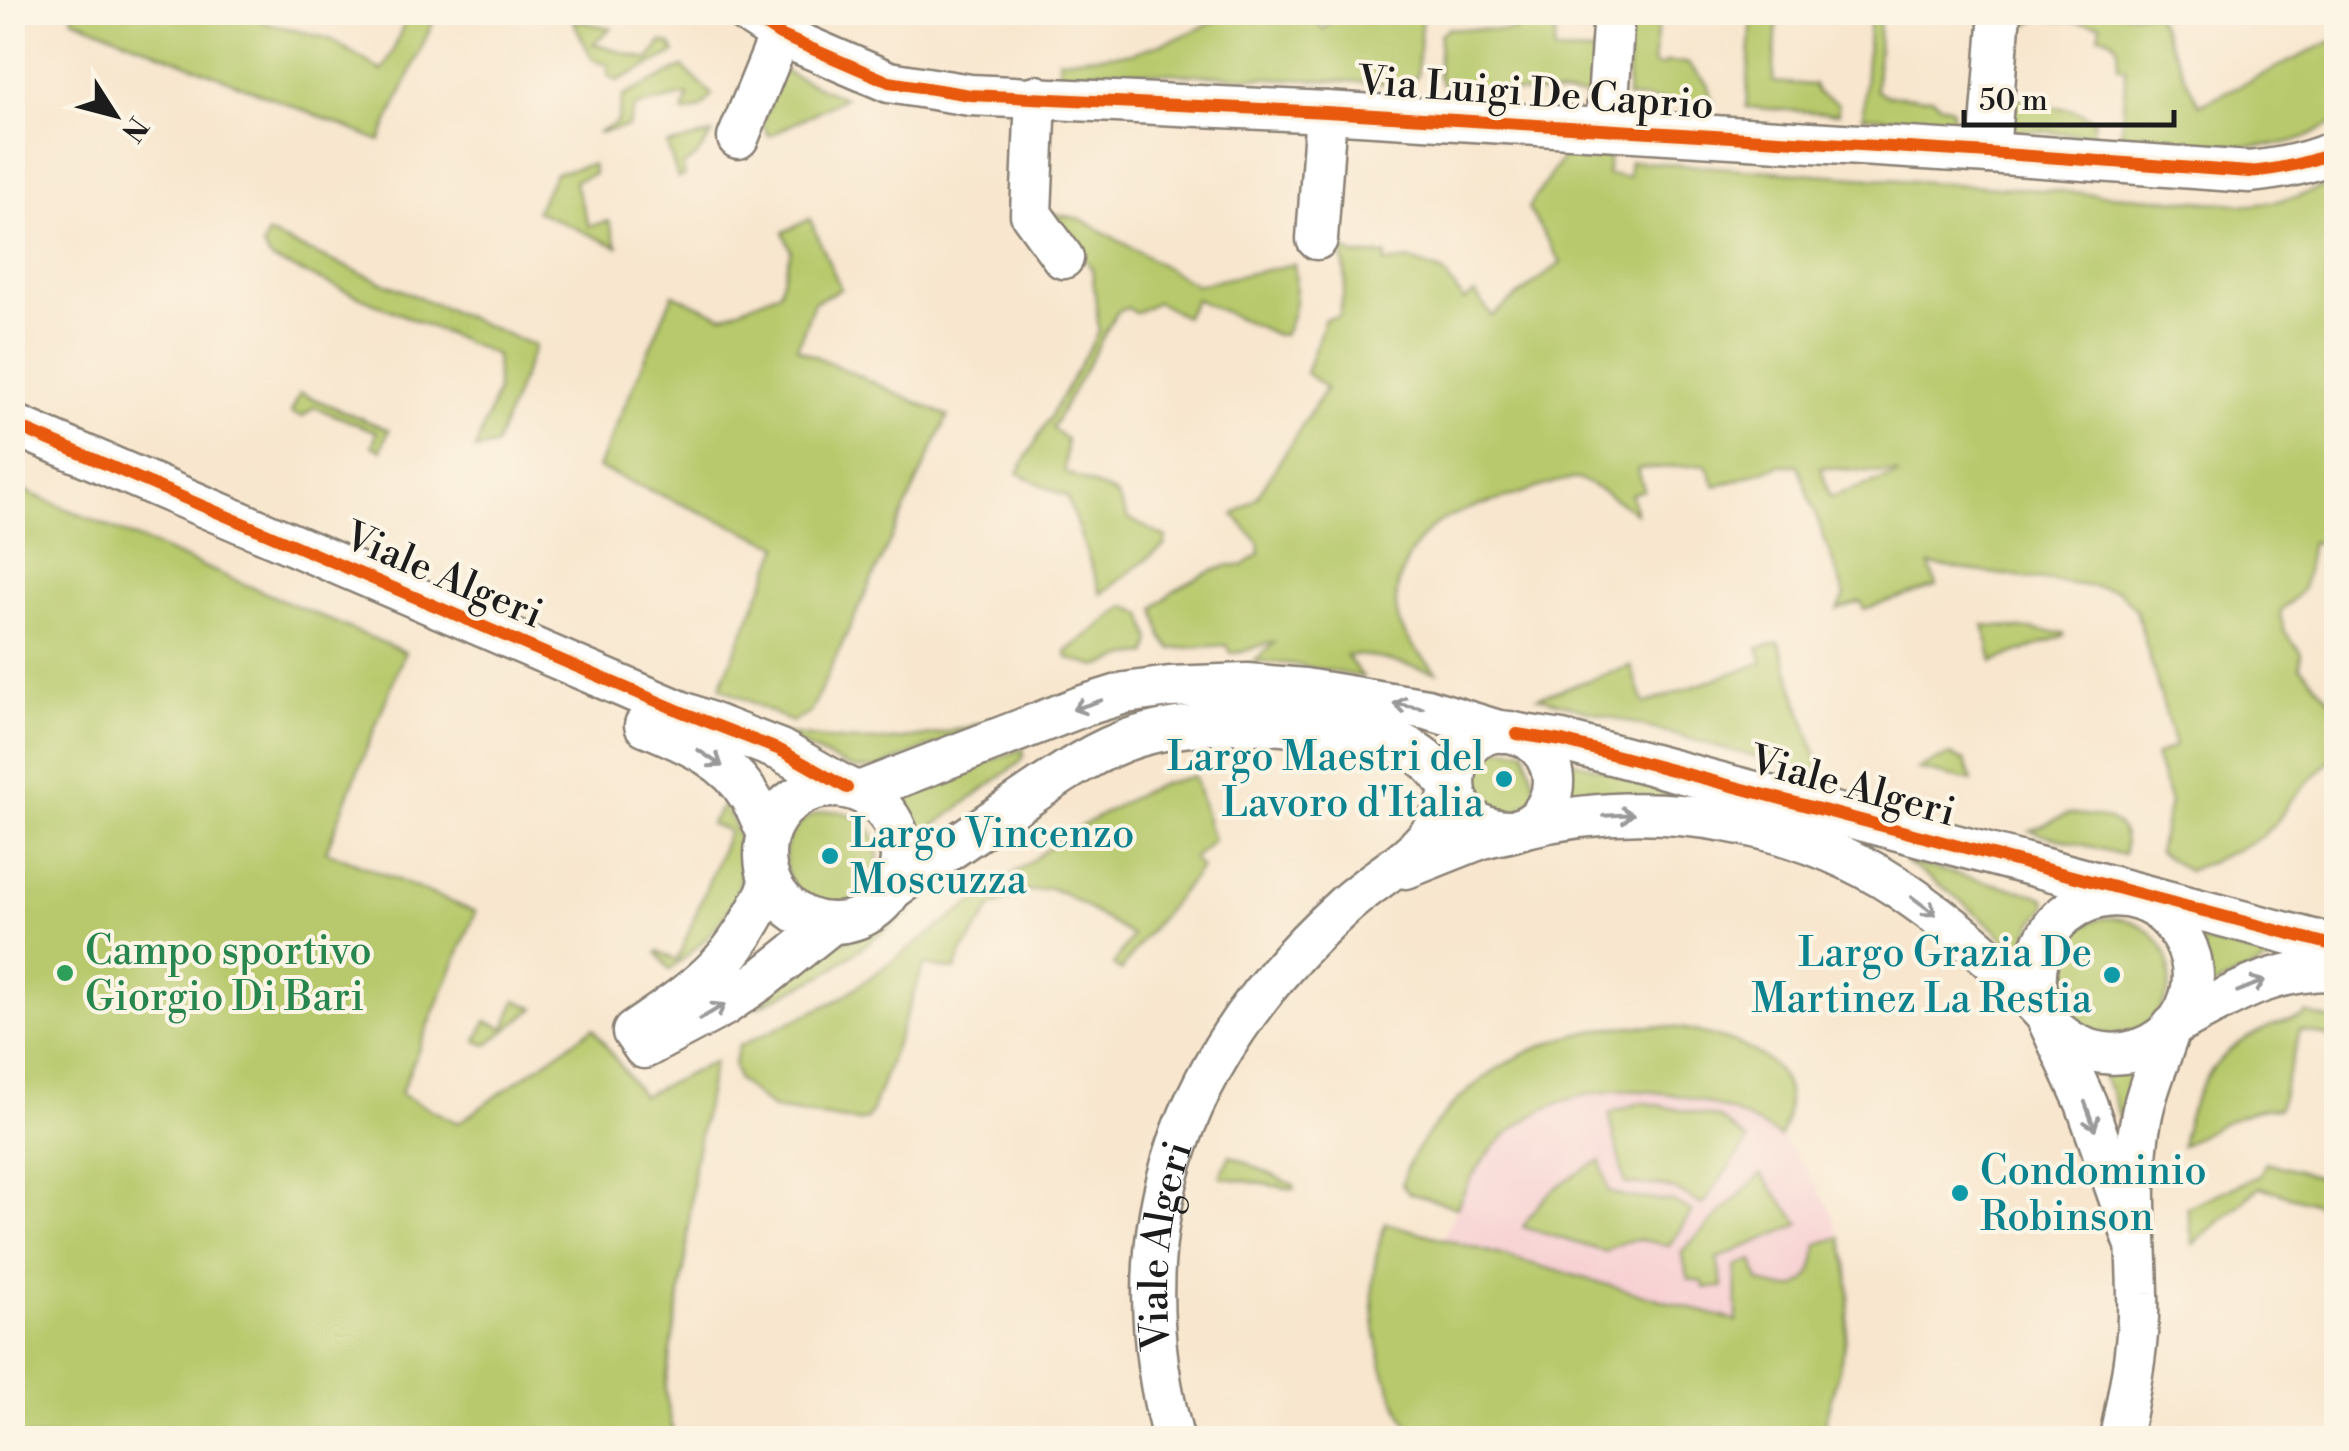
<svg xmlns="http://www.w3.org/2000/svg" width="2349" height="1451" font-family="'Libre Bodoni',serif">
	<rect width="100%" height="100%" fill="#fcf5e5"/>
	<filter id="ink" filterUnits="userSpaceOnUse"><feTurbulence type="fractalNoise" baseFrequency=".01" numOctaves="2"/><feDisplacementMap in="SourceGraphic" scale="20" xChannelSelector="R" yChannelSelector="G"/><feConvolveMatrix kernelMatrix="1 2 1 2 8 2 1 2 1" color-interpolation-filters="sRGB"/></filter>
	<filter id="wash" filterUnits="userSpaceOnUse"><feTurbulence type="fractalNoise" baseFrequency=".0048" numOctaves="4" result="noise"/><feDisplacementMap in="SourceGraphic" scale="40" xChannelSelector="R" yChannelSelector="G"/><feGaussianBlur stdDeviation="2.25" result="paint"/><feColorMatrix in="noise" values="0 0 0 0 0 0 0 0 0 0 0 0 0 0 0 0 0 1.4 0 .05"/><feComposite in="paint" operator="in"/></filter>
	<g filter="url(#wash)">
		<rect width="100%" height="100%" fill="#f8e6ce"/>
		<path fill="#f7cfd2" d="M1619,1090H1646L1700,1099L1758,1122L1780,1137L1808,1172L1831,1210L1849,1262L1851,1290L1844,1351L1443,1238L1464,1191L1491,1151L1508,1134L1527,1119L1572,1097Z"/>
		<path fill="#b7c96c" stroke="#6a7244" stroke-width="2.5" fill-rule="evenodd" d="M73,12L256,13L263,22L330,39L382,71L393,51L408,13H437L380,141L72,18Z
			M1257,12L1307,13L1323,29L1341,13H1422L1417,76L1409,84L1113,71L1060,73L1059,59L1132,53L1178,38L1233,13L1249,15Z
			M1630,13H1660L1653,63L1656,66H1662L1666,62L1687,63L1707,83L1713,104L1627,98Z
			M1752,13H1782V21H1777L1773,82L1814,85C1817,99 1829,96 1838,104V114L1746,107Z
			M1870,13H1883L1880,17L1876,90L1886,95L1933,98L1939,104L1951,108L1954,123L1863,116Z
			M2029,13H2155L2199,105L2336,39V122L2303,139L2276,145L2241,146L2121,137L2126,68L2118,67C2120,49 2119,38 2099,35L2100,24L2040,18L2028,24Z
			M1517,14L1557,15L1554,52L1594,53L1592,96L1445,88L1438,77L1440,34L1448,28L1515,31Z
			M573,20L611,28L593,44L649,60L661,42L670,44L675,53L617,81L608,75V64L592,59Z
			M2011,31L2020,32L2014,94C2036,114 2073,100 2094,121L2092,135L2004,129Z
			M683,67L712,95C705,108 697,111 683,113L688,95L635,107L628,127L597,133L617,123L623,96Z
			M781,70L844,98L769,136L762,123Z
			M712,134L696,157L683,166L684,176L678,178L667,145Z
			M1564,155L1609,157L1607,175L1628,177L1630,161L2254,205L2297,197L2336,182V544L2311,542L2303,589L2280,613L2284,631L2301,653L2300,667C2314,679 2323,694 2336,705V754L2289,802L2279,819L2261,837L2232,852L2187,871L2158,852L2170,803L2155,756L2175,746L2136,610L2118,590L1930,565L1936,586L1864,609L1861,601L1838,609L1845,596L1798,465H1780L1716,487L1706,465L1638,469L1644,490L1631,494L1636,513C1623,505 1590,481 1576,479C1561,478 1526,492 1510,497C1486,504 1459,510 1438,523C1410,542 1387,591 1400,624C1408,643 1423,657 1437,672L1369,656L1346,655L1363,677L1291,664L1254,661L1274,643C1255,643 1252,653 1231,653L1227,645L1171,649L1162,637L1155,608L1173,591L1205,574L1229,565L1242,566L1260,554L1259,543L1234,515L1257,497L1326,388L1306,373L1325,319L1339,317L1346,281L1342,248L1354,255H1386L1385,263L1409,260L1444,273L1464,301L1475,293L1492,316L1561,263L1528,208ZM1821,467L1897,474L1898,475L1830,497Z
			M592,164L594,174L574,181L589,226L609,221L618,247L536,211L555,173Z
			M1050,213L1081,219L1196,285L1294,264C1298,289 1296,312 1285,334L1277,335L1195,299L1185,317L1157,302L1135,313L1128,308L1117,312L1052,428L1066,439L1065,472L1117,495L1128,518L1166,538L1164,546L1101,594L1067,497L1018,473L1099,331L1092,269Z
			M810,219L841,289L814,302L797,348L948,416L810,713L792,722L720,687L780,546L598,468L673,294L723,316L779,292L791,250L783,232Z
			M268,234L535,346L495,446L475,450L497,392L496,355L271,259L263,247Z
			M300,393L389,430L381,450L372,446L377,432L314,407L302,417L291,413Z
			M22,490L405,652L326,851L476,912L400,1094L458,1123L593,1028L642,1096L714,1062L694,1165L686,1257L665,1389L674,1438H13L12,512Z
			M1126,606L1143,614L1151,640L1148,654L1128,656L1098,667L1069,659L1066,652Z
			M1984,625L2064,633L2063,636L1993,662Z
			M1779,642L1823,776L1538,697L1631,666L1644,704L1763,662L1758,648Z
			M997,719L876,769H856L844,765L772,731C856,747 915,744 997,719Z
			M1488,747L1525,750L1538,796L1507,818L1474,802L1470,765Z
			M1023,749L1024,756L1018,764L916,839L912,824L894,795Z
			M1950,755L1965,761L1972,781L1917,769Z
			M1560,758L1732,804H1560Z
			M1194,776L1213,840L1193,859L1201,868L1142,940L1121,971L1113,965L1132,936L1063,893L1049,888L1025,892L992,907L962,953L955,970L924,965L872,1111L867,1119L859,1122L773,1109L738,1080L734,1064L739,1046L840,999L1071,832L1142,792L1165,783Z
			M724,804C765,880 729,923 670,970L657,953L658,951L677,961L729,831L710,824Z
			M785 858a47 47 0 1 1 94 0a47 47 0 1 1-94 0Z
			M2068,814C2095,815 2134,817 2123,855L2030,831Z
			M1904,861L2038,895L2045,899L2046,908L2033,923L2023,943L2012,946C1979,912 1943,886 1904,861Z
			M900,910L910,912L824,975L755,1008L822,950L842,941L862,935L881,925Z
			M2054 976a58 58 0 1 1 116 0a58 58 0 1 1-116 0Z
			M2201,940L2275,959L2212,987Z
			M516,1000L535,1008L487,1045L477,1041L486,1021L505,1028Z
			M2305,1013L2336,1021V1039L2300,1030L2279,1108C2243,1108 2212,1129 2181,1146C2193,1075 2232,1031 2303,1017Z
			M1633,1026C1648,1027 1664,1026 1679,1028C1689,1029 1700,1033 1710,1035C1762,1049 1807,1074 1780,1137C1667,1066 1515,1067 1457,1207L1409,1193L1402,1185C1407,1160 1424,1137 1441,1118C1490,1062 1558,1030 1633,1026Z
			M2141,1067L2124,1100L2121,1123L2111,1091L2099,1071Z
			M1642,1102L1719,1118L1748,1141L1702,1205C1671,1185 1661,1184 1625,1184L1609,1114Z
			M1230,1155L1294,1185V1189L1220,1177Z
			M1601,1161L1609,1192L1627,1197L1671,1201L1692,1212L1669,1246C1646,1240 1625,1235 1606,1252L1523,1227C1544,1192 1564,1179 1601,1161Z
			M2266,1162L2336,1182V1215L2330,1208L2260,1187L2193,1244L2187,1207L2259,1176Z
			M1761,1174L1800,1224L1717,1259L1723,1287L1704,1288L1703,1282L1689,1279L1681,1252Z
			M1386,1223L1737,1321L1736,1266L1753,1260L1759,1281C1796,1297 1815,1285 1817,1244L1841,1237C1862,1306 1838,1372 1820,1438H1416C1376,1379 1359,1291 1386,1223Z"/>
	</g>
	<g filter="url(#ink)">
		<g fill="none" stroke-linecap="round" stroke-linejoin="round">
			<g stroke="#8a8175" stroke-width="45">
				<g id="minor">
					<path d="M745,12L780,35L889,82L970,95L1326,112L1989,153L2249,172C2280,169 2308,164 2336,151"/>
					<path d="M1036,96L1031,214L1063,258"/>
					<path d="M1606,129L1614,12"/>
					<path d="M738,138L780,35"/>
					<path d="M1989,153L2000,12"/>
					<path d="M1317,239L1326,112"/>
					<path d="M12,424L682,712L780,750L847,788"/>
					<path d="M645,725C685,742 727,758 750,797C757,808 762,822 768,834"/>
					<path d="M1517,734L1562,741L2336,946"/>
					<circle cx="833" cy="855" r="68"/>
					<path d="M859,792L1083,706L1125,693L1170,687L1247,684L1304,689L1427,709L1502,732"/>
					<path d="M1522,828C1654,794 1806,820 1916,900C1943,919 1970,940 1994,962C2011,977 2026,995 2042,1011"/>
					<path d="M1406,868C1430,859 1453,849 1477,840C1491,834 1507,834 1522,828C1546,819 1559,790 1550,765C1545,751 1533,739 1518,734C1448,713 1425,829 1509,831"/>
					<path d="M771,884C754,917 736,951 709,975C686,997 659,1014 633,1032L644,1048L723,1006L762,979L832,923"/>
					<path d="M891,890C931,862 971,835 1011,808C1050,782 1091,751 1136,737C1200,718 1267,722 1332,730C1392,737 1427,743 1457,800"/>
					<path d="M2173,1026C2231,996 2268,969 2336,970"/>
					<path d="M2052,1027C2124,1096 2225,1018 2183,939C2140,859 2022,899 2037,996L2086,1103L2134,1240"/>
					<path id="s1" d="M1173,1438C1116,1225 1184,1051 1344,906C1371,881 1409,862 1431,832C1441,818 1448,801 1454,785"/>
					<path d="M2120,1438C2129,1391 2140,1343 2138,1294C2137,1237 2130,1175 2141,1119C2146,1089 2160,1060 2169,1031"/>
				</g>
			</g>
			<use href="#minor" stroke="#fff" stroke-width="40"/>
			<g stroke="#fcf5e5" stroke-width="19">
				<path id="cycleway" d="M745,12L780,35L889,82L970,95L1326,112L1989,153L2249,172C2280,169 2308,164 2336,151
					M12,424L682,712L780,750L847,788
					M1517,734L1562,741L2336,946"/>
			</g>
			<use href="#cycleway" stroke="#e8590c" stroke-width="12"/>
		</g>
		<defs><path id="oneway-shaft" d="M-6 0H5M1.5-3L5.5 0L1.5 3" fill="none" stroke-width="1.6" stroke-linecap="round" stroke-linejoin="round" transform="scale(2.5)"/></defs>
		<g stroke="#999">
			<use href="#oneway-shaft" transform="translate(1087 705) rotate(162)"/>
			<use href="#oneway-shaft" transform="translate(1408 706) rotate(-171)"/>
			<use href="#oneway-shaft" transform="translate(710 758) rotate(34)"/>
			<use href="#oneway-shaft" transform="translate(1619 815) rotate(-3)"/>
			<use href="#oneway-shaft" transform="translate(1924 906) rotate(37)"/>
			<use href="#oneway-shaft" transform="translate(2251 986) rotate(-22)"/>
			<use href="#oneway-shaft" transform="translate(712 1012) rotate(-31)"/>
			<use href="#oneway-shaft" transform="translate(2090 1116) rotate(70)"/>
		</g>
	</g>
	<g fill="#0f9aa8" stroke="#fcf5e5" stroke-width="4">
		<circle cx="1504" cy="779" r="10"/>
		<circle cx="830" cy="856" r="10"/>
		<circle cx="2112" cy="975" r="10"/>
		<circle cx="1960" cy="1193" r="10"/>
	</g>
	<circle fill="#2e9e5b" stroke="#fcf5e5" stroke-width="4" cx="65" cy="973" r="10"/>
	<g text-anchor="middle" stroke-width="8" stroke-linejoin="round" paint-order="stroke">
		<g font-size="40" fill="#1c1c1c" stroke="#fcf5e5">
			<text transform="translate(1536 92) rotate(4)" y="14">Via Luigi De Caprio</text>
			<text transform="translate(444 574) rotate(23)" y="14">Viale Algeri</text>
			<text transform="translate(1853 785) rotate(15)" y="14">Viale Algeri</text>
			<text dy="14" stroke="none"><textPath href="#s1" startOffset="195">Viale Algeri</textPath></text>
		</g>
		<g font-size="40" fill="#0d838f" stroke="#fcf5e5" text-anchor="end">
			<text x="1484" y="770">Largo Maestri del<tspan x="1484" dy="46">Lavoro d'Italia</tspan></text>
			<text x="850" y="847" text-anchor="start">Largo Vincenzo<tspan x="850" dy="46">Moscuzza</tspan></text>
			<text x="2092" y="966">Largo Grazia De<tspan x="2092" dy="46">Martinez La Restia</tspan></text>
			<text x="1980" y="1184" text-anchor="start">Condominio<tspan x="1980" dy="46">Robinson</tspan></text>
		</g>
		<g font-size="40" fill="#27864d" stroke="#fcf5e5" text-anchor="start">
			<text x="85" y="964">Campo sportivo<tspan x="85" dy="46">Giorgio Di Bari</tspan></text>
		</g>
	</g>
	<rect width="2349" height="1451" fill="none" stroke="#fcf5e5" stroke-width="50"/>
	<g transform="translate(115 115) rotate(126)" stroke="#fcf5e5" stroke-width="8" paint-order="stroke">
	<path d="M0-8L18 38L0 25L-18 38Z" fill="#1c1c1c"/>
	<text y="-15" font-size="28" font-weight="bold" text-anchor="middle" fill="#1c1c1c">N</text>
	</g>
	<path d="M1964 110v15h210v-15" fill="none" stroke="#1c1c1c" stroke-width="5"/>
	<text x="1979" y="110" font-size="30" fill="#1c1c1c" stroke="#fcf5e5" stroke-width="8" paint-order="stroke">50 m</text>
</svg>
